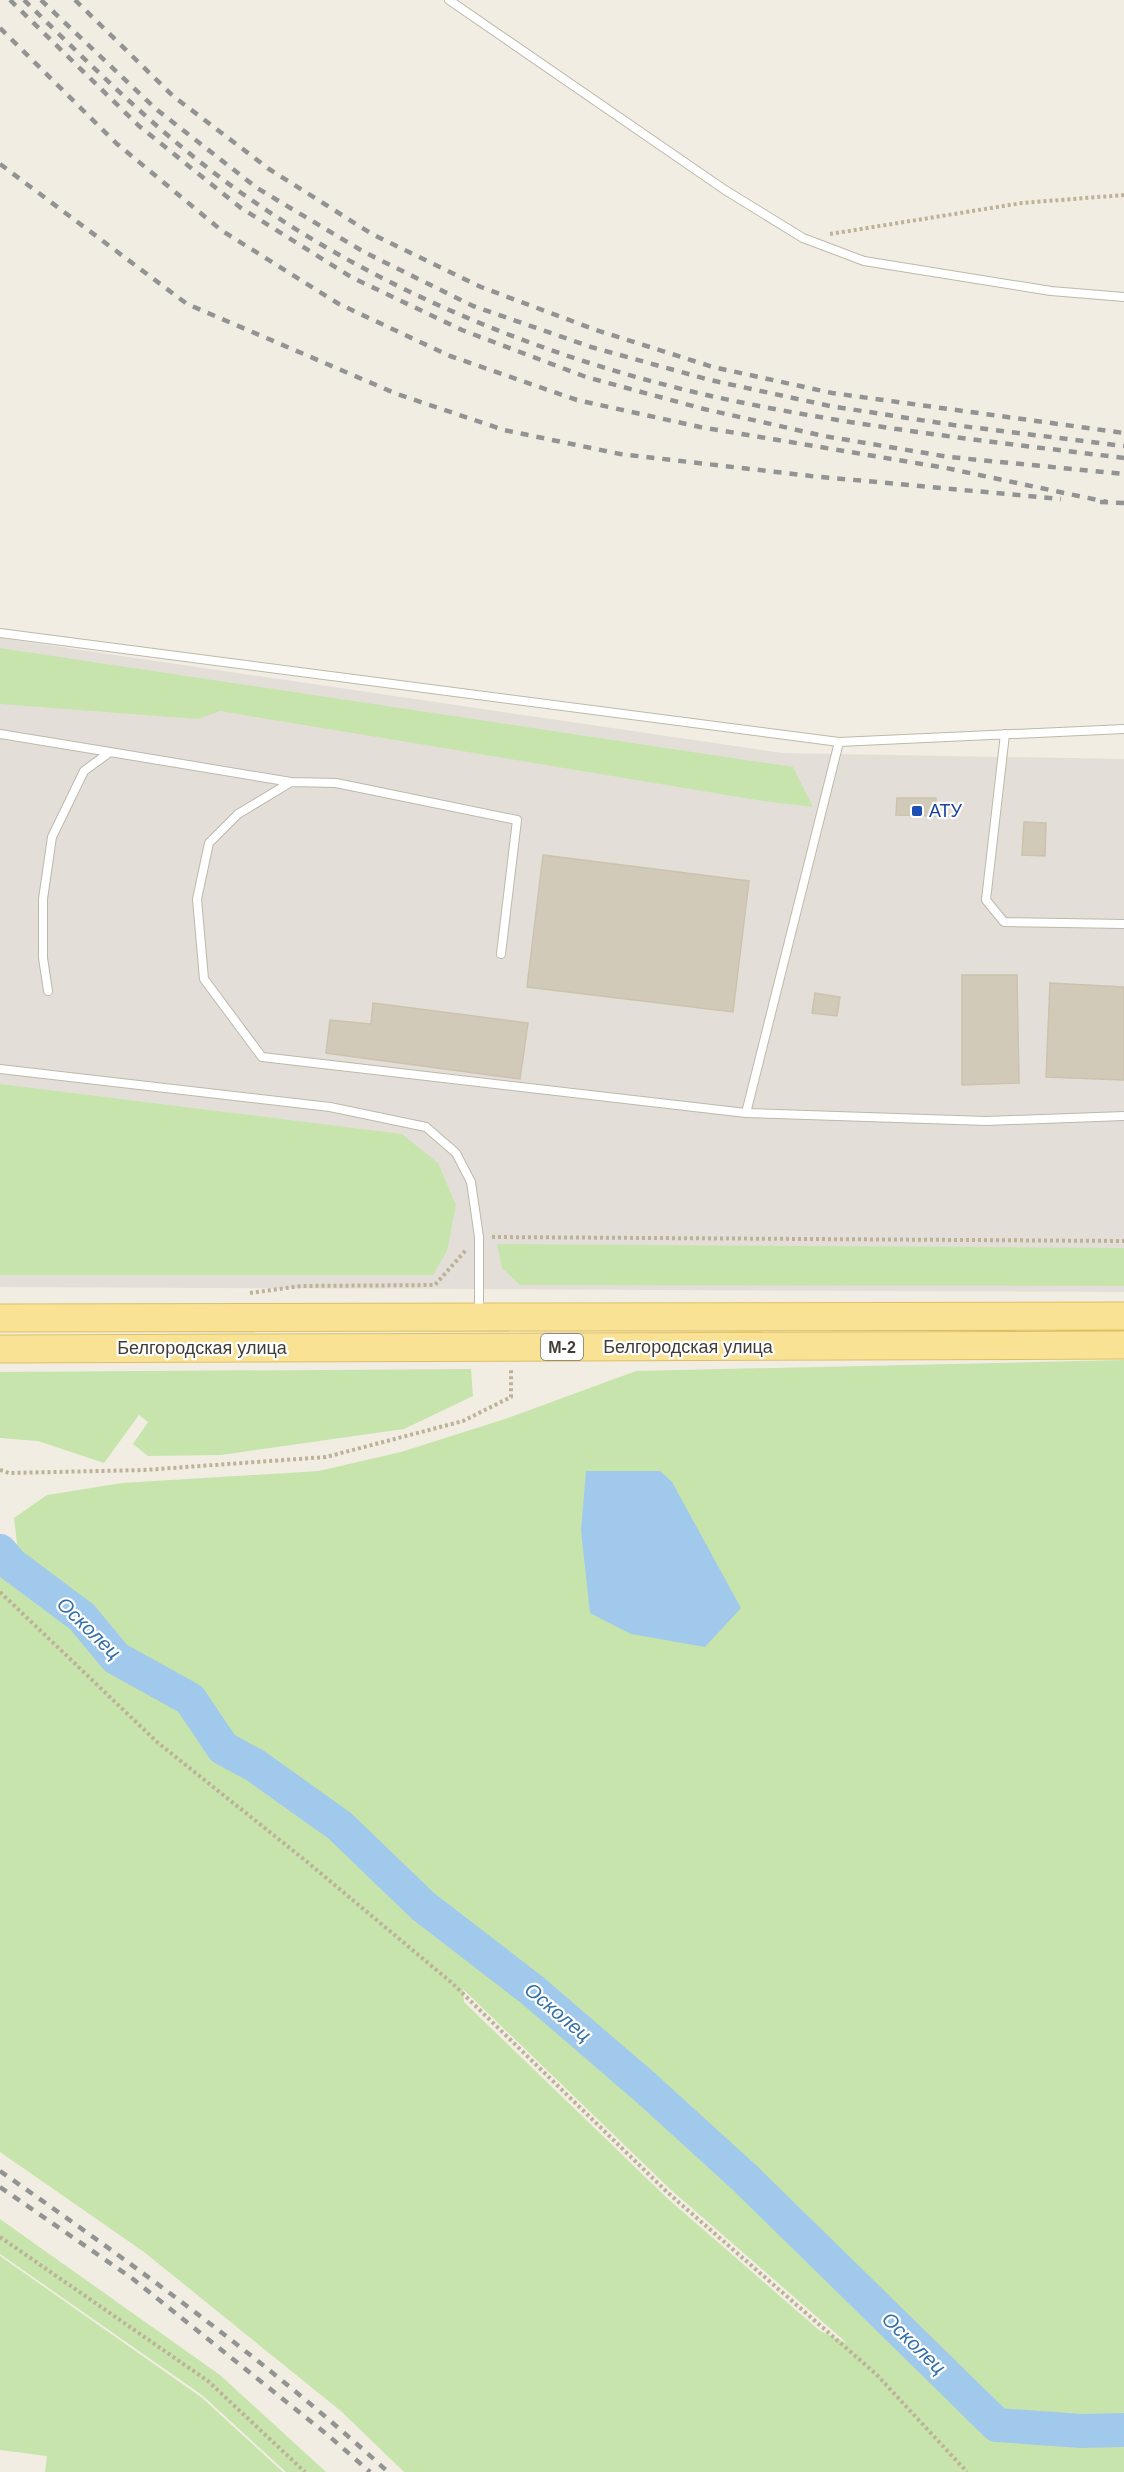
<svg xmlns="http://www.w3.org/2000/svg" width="1124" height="2472" font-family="Arial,sans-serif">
	<rect width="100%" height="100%" fill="#f1ede3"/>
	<path fill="#e3dfd8" d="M0,638L782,753L1124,759V1292L0,1287Z"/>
	<path fill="#c8e4ad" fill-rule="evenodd" d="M0,648L793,767L813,807L763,801L220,711L198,719L0,704Z
		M0,1084L402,1134L438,1163L456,1205L447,1251L433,1275H0Z
		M497,1244L1124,1248V1286L520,1285L502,1268Z
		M1124,1360V2418L1010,2415L892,2309L651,2083L431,1900L304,1782L231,1737L201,1694L127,1653L80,1597L18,1552L14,1518L47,1495L122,1483L319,1471L401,1452L505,1419L636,1371Z
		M471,1369L473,1396L404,1429L221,1455L148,1456L133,1444L148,1422L139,1415L104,1463L38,1441L0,1438V1372Z
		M0,1558L9,1567L80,1620L104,1656L184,1701L215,1752L224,1753L337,1830L420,1909L528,1994L641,2092L743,2182L995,2432L1124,2442V2472H404L342,2412L144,2252L0,2152ZM463,1989L670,2189L847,2343L820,2331L667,2198L464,2002Z
		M0,2219L220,2375L326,2472H286L202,2395L0,2254Z
		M0,2256L201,2397L283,2472H45L47,2456L0,2450Z"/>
	<path fill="#a1c9ec" d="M586,1471H660L672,1482L741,1608L705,1647L631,1634L590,1613L581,1530Z"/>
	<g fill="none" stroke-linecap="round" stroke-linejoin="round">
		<path stroke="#a1c9ec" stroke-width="34" d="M0,1551L11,1564L82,1617L116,1658L190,1699L223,1748L256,1766L340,1826L423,1906L532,1990L645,2087L746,2179L997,2425L1081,2431L1124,2430"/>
	</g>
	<path fill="#d2cab9" stroke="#ccc2ad" stroke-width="1.5" d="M897,798H936V816L896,815Z
		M1024,822L1046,823L1045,856L1022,855Z
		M543,855L749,881L733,1012L527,987Z
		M962,975H1017L1019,1083L962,1085Z
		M1050,983L1124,987V1080L1046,1077Z
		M815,993L840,997L837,1016L812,1013Z
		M373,1003L528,1023L520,1079L326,1053L330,1020L371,1024Z"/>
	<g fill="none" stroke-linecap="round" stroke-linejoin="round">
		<g stroke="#bfb8aa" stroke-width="10">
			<path id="lane" d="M449,0L725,190L803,238L864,261L1051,291L1124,297
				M0,633L839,742L1124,729
				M0,734L110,752
				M1005,734L986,900L1004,922L1124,924
				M501,954L517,820L336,783L291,782L238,814L209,843L197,899L204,979L262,1057L746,1113L839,742
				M48,991L43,958V899L52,837L84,771L110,752L291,782
				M0,1069L330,1107L426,1127L456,1153L471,1182L479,1237V1314
				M746,1113L986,1121L1124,1116"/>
		</g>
		<g stroke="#ddc065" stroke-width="29">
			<path id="primary" d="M0,1318L1124,1316
				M0,1349L1124,1345"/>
		</g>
		<path stroke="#bdb298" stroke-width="4" stroke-dasharray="3 3" stroke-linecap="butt" d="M830,234L1022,203L1124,195
			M492,1237L1124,1241
			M250,1293L301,1286L435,1285L466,1250
			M0,1470L9,1473L144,1470L326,1457L463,1421L511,1397V1368
			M0,1592L157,1742L306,1861L452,1983L667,2192L876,2374L967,2472
			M0,2237L208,2381L305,2472"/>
		<use href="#lane" stroke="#fff" stroke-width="8"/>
		<use href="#primary" stroke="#f9e294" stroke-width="27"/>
		<path stroke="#939393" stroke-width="4.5" stroke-dasharray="8 8" stroke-linecap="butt" d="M10,0L139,126L241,208L351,277L462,330L586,377L704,409L824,436L949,457L1124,474
			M24,0C96,70 167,142 250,199C387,294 548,359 711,396C847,426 986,441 1124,458
			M41,0L156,109L257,188L364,252L473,306L591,347L710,380L830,406L953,425L1124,446
			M75,0L173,96L269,169L372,234L481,287L596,330L713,367L832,393L1124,433
			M0,28L116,143L221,230L339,304L450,356L577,400L700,427L946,468L1107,502
			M0,164L187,304L397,394L504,430L620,454L811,476L1061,499
			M1100,502L1124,503
			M0,2171C134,2265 267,2361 388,2472
			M0,2187L133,2279L329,2436L370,2472"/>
	</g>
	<rect fill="#1a4fb4" stroke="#fff" stroke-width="2" x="911" y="805" width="12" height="12" rx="3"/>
	<g text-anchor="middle" stroke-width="4.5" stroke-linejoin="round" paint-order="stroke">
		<rect fill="#fff" stroke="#7b7771" stroke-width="1.5" x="541" y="1334" width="42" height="26" rx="4.5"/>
		<g font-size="16" font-weight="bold" fill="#423d34">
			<text x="562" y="1353">М-2</text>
		</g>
		<g font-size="18" fill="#164399" stroke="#fff" text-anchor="start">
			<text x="929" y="817">АТУ</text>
		</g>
		<g font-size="18" fill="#423d34" stroke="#fff">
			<text x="688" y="1353">Белгородская улица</text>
			<text x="202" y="1354">Белгородская улица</text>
		</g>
		<g font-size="20" font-style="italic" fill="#3370a8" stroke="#fff">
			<text transform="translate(89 1628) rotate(44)" y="7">Осколец</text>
			<text transform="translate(558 2012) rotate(40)" y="7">Осколец</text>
			<text transform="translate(914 2343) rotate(44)" y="7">Осколец</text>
		</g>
	</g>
</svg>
